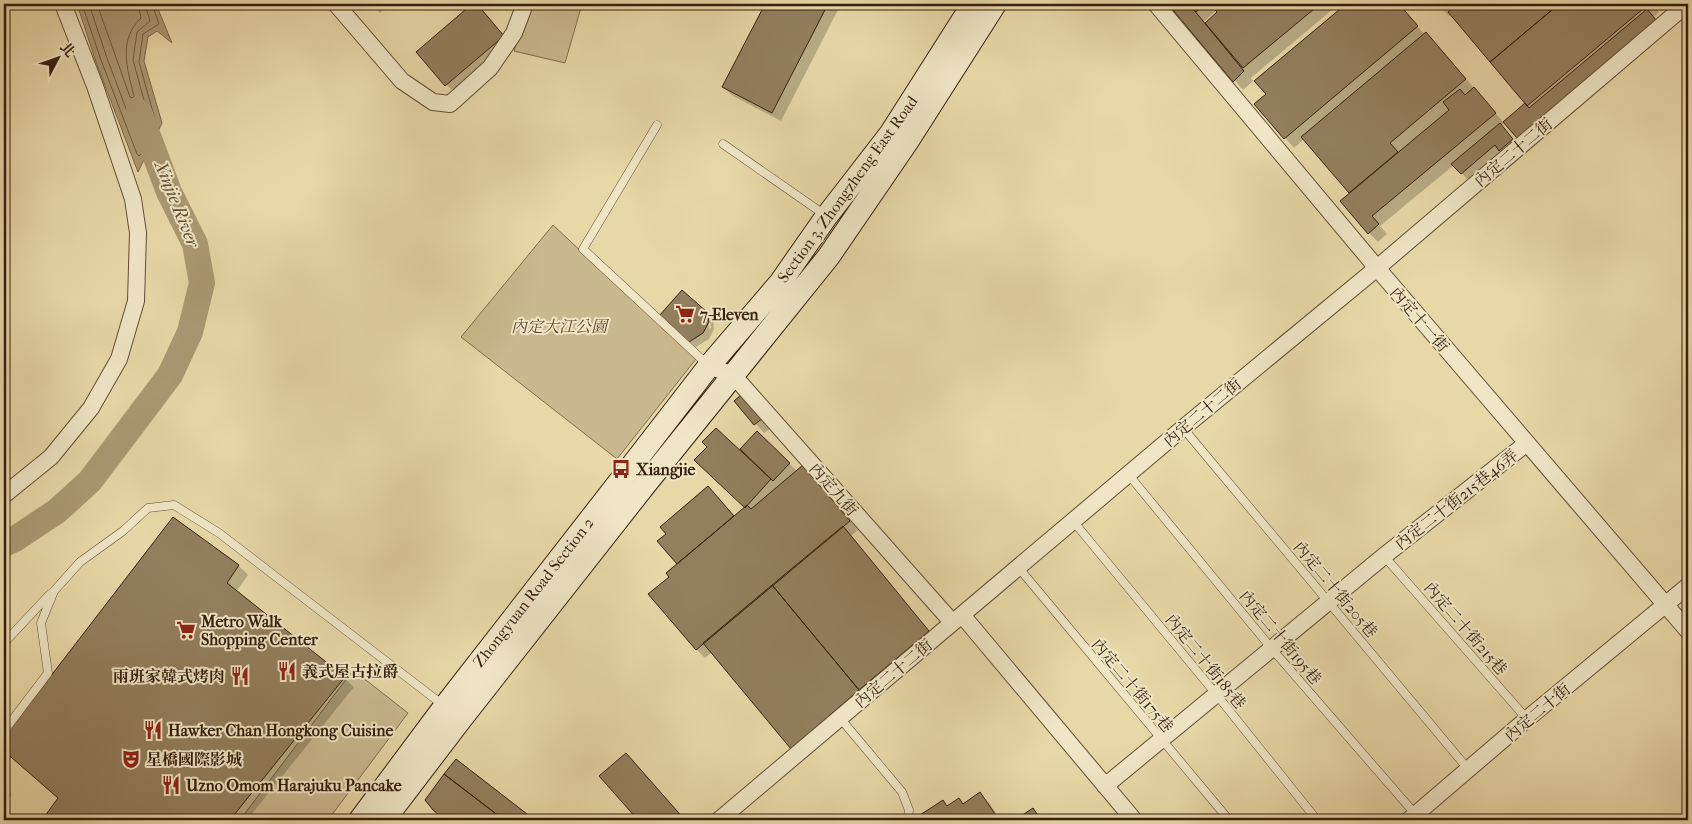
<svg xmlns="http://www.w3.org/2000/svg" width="1692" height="824" font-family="'IM FELL French Canon','Noto Serif TC',serif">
	<rect width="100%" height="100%" fill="#e8d8a8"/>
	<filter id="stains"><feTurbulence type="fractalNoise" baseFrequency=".004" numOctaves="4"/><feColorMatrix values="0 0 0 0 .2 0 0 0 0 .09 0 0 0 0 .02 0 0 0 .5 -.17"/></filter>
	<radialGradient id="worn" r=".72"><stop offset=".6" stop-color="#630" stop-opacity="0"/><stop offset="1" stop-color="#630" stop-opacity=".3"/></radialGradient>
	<path fill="#cab98e" stroke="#806c4e" d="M530,4H582L565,63L514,51Z
		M553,225L696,359L617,459L461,337Z
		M353,670L408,713L328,820H240Z"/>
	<path fill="#ab9973" stroke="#7c684a" d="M77,4H156L172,43L157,31L148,37L144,61L162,123L138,172L96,62Z"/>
	<path fill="#0003" fill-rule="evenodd" d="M371,4H390L380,13Z
		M474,4L484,12L512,45L455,94L418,52Z
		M766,4H841L781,121L733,96L723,87Z
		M1169,4H1339L1251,78L1253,81L1243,90ZM1217,10L1219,12L1205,24L1203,22Z
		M1348,4H1399L1425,35L1426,34L1435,43L1504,123L1527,104L1451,14L1449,16L1437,4H1653L1659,12L1518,138L1505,122L1501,126L1521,149L1471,183L1454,165L1380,226L1387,234L1378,242L1369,233L1351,194L1304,139L1294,148L1256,104L1267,94L1256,81Z
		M706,312L709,329L711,328L709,315L713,319L714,329L709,339L696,347L667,322Z
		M742,396L771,428L764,433L736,401Z
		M757,433L798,472L812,476L858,530L851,536L937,641L801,757L712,652L705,658L696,649L671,577L734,517L746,508L740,451Z
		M173,519L239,566L248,575L236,592L344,678L354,687L247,820H43L59,799L4,751V739Z
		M626,754L635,763L684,820H639L601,776Z
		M456,761L526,815L532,820H445L434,809Z
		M980,794L989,803L1001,820H925L922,815L943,802L948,807L959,800L964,804Z
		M1033,810L1043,820H1017Z
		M430,815L436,820H424Z"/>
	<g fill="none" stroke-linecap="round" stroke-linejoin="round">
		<path stroke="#705c40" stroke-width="1" d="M82,4L101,60L137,154L139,156L141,154L156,123L139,62L143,34L159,24L152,4
			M89,4L107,58L137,138L140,140L142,139L150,122L133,60L137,32L150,21L145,4
			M97,4L130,97L132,98L134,96C127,68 118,40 141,18L138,4"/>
		<path stroke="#ab9973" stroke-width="26" d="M4,544L15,539L57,511L90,481L170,375L190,332L202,283L195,244L169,192L139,112"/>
	</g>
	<path fill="#937f5e" stroke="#361f0d" d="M472,4H477L504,36L445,86L416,52Z
		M765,4H828L772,113L722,87Z
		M1168,4H1189L1244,71L1233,82Z
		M1189,4H1205L1196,12Z
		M1210,4H1320L1243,68L1205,23L1217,12Z
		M1346,4H1399L1418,26L1284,139L1254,104L1266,94L1254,81Z
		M1458,4H1559L1490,62L1448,12Z
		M1559,4H1649L1527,106L1490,62Z
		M1647,9L1657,21L1517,138L1503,122L1525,103L1529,108Z
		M1426,32L1466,79L1390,143L1398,152L1349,193L1301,137Z
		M1474,87L1496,113L1372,216L1379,224L1368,234L1340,201L1449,110L1443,102L1460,89L1465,95Z
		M1500,123L1513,139L1499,151L1495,145L1461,174L1451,164Z
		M682,290L707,312L709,322L703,333L689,342L659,316Z
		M742,394L763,418L754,425L734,401Z
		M716,428L771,479L745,508L694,460L707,447L702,442Z
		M757,431L790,463L773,481L740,449Z
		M803,465L850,521L696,650L648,594L669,577L666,573L734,516L747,505L751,509Z
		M708,486L734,516L677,564L657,541L666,534L660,527Z
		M173,517L239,565L227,583L345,677L230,820H42L58,798L4,751V737Z
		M843,526L929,631L859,690L772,585Z
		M772,585L859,690L791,749L703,643Z
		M626,753L685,820H638L599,776Z
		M456,759L527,814L522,820H504L444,774Z
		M444,774L504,820H445L433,810L425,800Z
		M980,792L997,817L992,820H924L920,815L943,800L947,806L959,798L963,804Z
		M1033,808L1041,820H1015Z"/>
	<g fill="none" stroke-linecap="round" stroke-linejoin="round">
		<g stroke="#624d34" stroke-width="9">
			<path id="service" d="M657,125L583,249L708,365
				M723,144L825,215
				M1183,428L1468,769
				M1128,474L1272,649L1416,815
				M1073,521L1216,694L1317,820
				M1384,556L1527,719
				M1018,567L1229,820
				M4,643L50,594
				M840,718L902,792L909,810L908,820
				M4,731L48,673L41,623L54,591L80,562L123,531L148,508L174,505L219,533L443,705
				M4,782L6,795L4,797"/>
		</g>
		<g stroke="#624d34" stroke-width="18">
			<path id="minor" d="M336,4L402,81L433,102L450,104L490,68L514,33L525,4
				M1156,4L1377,268L1688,631
				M709,366L733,375L952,622
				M4,495L51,457L91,408L119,359L136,301L138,233L133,199L95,86L63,4
				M962,615L1134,820
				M1105,786L1384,556L1527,443
				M719,820L1183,428L1377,268L1687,4
				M1409,820L1527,719L1688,586"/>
		</g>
		<g stroke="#361f0d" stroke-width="24">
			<path id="secondary" d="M360,820L445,706L620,481L709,366L780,283L826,217L891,133L973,4
				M384,820L461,719L644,486L829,256L907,142L995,4"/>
		</g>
		<use href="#service" stroke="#f0e6c6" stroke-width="8"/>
		<use href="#minor" stroke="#f0e6c6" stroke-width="16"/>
		<use href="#secondary" stroke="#f0e6c6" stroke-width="22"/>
	</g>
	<defs>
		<g id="supermarket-bare" transform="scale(1.5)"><path d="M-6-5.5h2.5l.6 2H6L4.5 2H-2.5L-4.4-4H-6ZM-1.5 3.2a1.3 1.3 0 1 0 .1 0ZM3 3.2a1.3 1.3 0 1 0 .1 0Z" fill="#8f2418" stroke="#f0e6c6" stroke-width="2.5" paint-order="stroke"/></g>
		<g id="bus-bare" transform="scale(1.5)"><path d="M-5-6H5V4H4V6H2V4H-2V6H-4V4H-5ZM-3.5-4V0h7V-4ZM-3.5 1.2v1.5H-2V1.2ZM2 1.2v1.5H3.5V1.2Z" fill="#8f2418" stroke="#f0e6c6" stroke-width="2.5" paint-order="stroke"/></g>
		<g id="restaurant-bare" transform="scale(1.5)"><path d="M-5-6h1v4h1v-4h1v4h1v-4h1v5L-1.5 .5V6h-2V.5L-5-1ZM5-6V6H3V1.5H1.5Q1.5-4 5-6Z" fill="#8f2418" stroke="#f0e6c6" stroke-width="2.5" paint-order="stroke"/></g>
		<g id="theatre-bare" transform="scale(1.5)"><path d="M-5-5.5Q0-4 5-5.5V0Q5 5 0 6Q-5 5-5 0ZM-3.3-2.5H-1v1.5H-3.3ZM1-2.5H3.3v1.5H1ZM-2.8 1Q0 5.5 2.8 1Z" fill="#8f2418" stroke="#f0e6c6" stroke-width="2.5" paint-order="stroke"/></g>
	</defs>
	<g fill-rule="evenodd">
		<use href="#supermarket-bare" x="685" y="314"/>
		<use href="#bus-bare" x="621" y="469"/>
		<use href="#supermarket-bare" x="186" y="630"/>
		<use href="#restaurant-bare" x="287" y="671"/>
		<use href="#restaurant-bare" x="240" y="676"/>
		<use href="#restaurant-bare" x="153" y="730"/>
		<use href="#theatre-bare" x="131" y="759"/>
		<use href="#restaurant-bare" x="171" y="785"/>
	</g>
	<g text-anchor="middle" stroke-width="4" stroke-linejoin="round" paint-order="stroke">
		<g font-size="16" fill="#361f0d" stroke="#f0e6c6">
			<text transform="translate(1513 152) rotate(-40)" y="6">內定二十二街</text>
			<text transform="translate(847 189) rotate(-54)" y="6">Section 3, Zhongzheng East Road</text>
			<text transform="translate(1420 319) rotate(49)" y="6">內定十一街</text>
			<text transform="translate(1202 412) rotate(-40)" y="6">內定二十二街</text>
			<text transform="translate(834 489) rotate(49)" y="6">內定九街</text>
			<text transform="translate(1456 499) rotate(-38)" y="6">內定二十街215巷46弄</text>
			<text transform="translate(1336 589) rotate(50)" y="6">內定二十街205巷</text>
			<text transform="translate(533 592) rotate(-52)" y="6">Zhongyuan Road Section 2</text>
			<text transform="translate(1466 628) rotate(49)" y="6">內定二十街215巷</text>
			<text transform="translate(1281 637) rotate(50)" y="6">內定二十街195巷</text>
			<text transform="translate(1206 661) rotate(51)" y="6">內定二十街185巷</text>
			<text transform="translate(893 673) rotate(-40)" y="6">內定二十二街</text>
			<text transform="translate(1133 685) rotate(50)" y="6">內定二十街175巷</text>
			<text transform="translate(1537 712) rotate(-40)" y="6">內定二十街</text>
		</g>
		<g font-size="16" font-weight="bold" fill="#361f0d" stroke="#f0e6c6" text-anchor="start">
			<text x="700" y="320">7-Eleven</text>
			<text x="636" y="475">Xiangjie</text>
			<text x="201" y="627">Metro Walk<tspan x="201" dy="18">Shopping Center</tspan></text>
			<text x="302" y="677">義式屋古拉爵</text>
			<text x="225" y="682" text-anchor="end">兩班家韓式烤肉</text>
			<text x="168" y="736">Hawker Chan Hongkong Cuisine</text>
			<text x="146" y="765">星橋國際影城</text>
			<text x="186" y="791">Uzno Omom Harajuku Pancake</text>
		</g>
		<g font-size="16" font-style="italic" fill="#5b462d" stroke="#f0e6c6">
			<text x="559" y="332">內定大江公園</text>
		</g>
		<g font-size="18" font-style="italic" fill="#5f4a31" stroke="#f0e6c6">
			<text transform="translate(177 204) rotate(68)" y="6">Xinjie River</text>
		</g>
	</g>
	<rect width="1692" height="824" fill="none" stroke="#e8d8a8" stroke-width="20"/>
	<rect x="5" y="5" width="1682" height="814" fill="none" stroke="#361f0d" stroke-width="2.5"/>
	<rect x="10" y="10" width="1672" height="804" fill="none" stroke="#361f0d"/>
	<g transform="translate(58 58) rotate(49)" stroke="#f0e6c6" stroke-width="4" paint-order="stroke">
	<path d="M0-4L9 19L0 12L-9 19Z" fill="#361f0d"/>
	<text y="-8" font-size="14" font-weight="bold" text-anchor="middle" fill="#361f0d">北</text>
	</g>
	<rect width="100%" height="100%" filter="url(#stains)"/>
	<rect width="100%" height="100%" fill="url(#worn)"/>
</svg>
